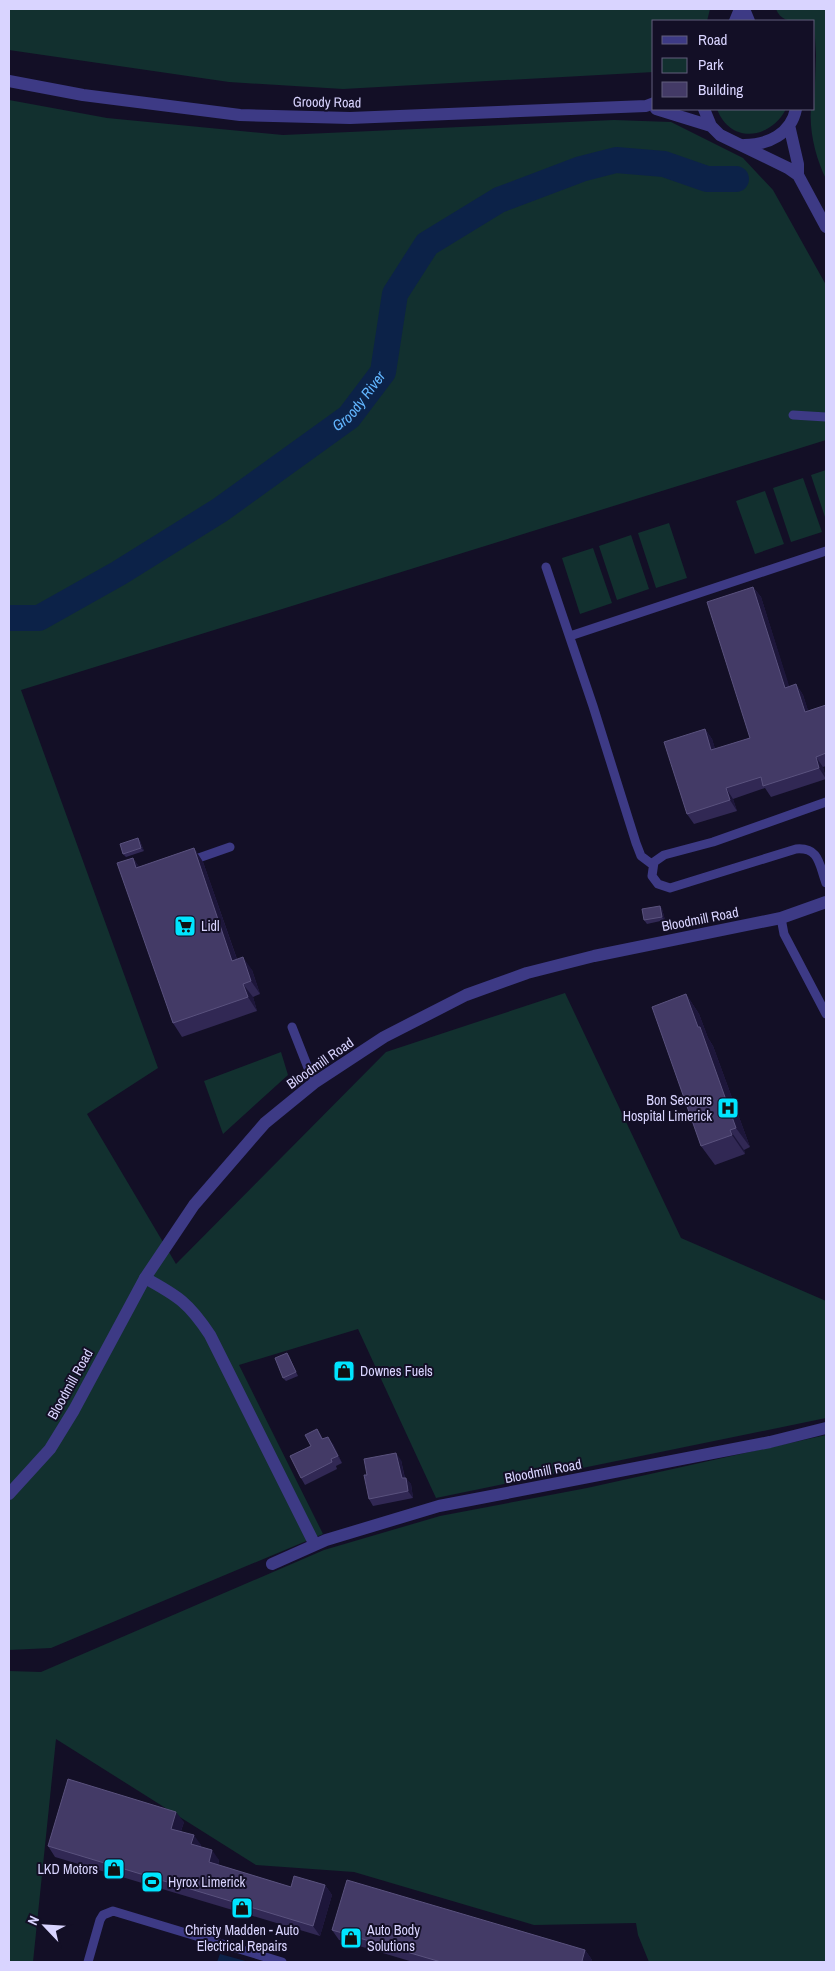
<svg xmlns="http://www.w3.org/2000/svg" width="835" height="1971" font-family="'Archivo Narrow',sans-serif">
	<rect width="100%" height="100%" fill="#130f26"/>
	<path fill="#12302f" d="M9,9H710L707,21H654V72L343,89L229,82L9,50Z
		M776,9H826V179C816,159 809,131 811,109H814L816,55L814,21C799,21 782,25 776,9Z
		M9,100L107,118L283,135L614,120L671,122L743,158L773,190L826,285V440L21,690L158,1068L87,1114L176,1264L386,1052L565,993L681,1238L826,1301V1418L436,1498L358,1329L239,1365L323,1534L51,1648L9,1650Z
		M717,109H786C770,140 730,144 717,109Z
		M826,470V520L811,475Z
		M803,478L822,532L791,542L773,488Z
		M765,491L784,544L755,554L736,501Z
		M669,523L687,578L656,588L638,533Z
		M631,535L649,589L617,600L599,546Z
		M593,548L612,603L580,614L562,558Z
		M281,1052L288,1075L223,1134L204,1081Z
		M826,1435V1962H649L638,1935L636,1923L534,1925L354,1872L256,1865L56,1739L33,1962H9V1671L41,1672L324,1550L440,1516L587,1488Z"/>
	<path fill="#0c2248" d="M220,1954L249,1962H217Z"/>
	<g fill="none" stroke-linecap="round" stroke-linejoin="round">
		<path stroke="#0c2248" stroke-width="26" id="s1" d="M9,618H39L119,573L220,510L349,417L383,372L395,294L427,244L499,200L581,169L616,160L664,164L707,179H736"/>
		<path stroke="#3d3a85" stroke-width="9" d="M793,415L826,417
			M546,567L593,706L636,843L641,856L653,865
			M570,636L826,551
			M826,802L713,842L664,855L654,862L652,876L658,884L670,888L796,849C820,847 819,865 826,883
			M190,861L230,847
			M781,918L784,934L826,1014
			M292,1027L314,1083
			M88,1962L100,1920L103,1915L113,1911L282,1962"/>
		<path stroke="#3d3a85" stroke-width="12" d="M744,9L749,21
			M735,21L740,9
			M145,1278C178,1296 189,1303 210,1335L315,1545
			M272,1564L326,1540L439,1506L770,1442L826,1428"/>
		<path stroke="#3d3a85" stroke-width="12" d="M9,81L83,95L240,115L350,118L646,106L654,103
			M656,109L711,126
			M704,109L711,126L720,135L788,168L798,175L826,227
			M789,125L798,164V175
			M744,145C768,145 791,134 796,109
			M9,1494L50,1449L74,1410L145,1278L194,1205L265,1123L314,1083L384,1037L466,995L527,973L594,956L781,918L826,902"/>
	</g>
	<path fill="#312854" d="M753,587L761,597L789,687L796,684L803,695L808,711L826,705V766L823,767L826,779L771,797L765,788L733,799L737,811L694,824L687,814L705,729L712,739L715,749L750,738Z
		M138,838L140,841L144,851L126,857L123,854Z
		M194,848L203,862L237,959L252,970L260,994L253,997L257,1011L182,1037L173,1023L133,858L139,867Z
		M660,906L662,909L665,920L647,924L644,920Z
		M686,994L699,1014L708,1038L713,1046L750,1147L744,1150L745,1154L715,1165L701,1146Z
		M287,1353L289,1356L298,1376L286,1381L283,1378Z
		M317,1429L323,1439L333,1444L342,1463L336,1466L337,1469L305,1485L301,1478L311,1446Z
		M401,1460L405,1478L411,1484L413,1498L373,1506L369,1499L367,1475Z
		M184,1822L181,1831L201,1845L200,1847L219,1860L218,1865L291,1887L325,1885L332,1895L320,1936L55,1857L48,1846Z
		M332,1930L585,1950L592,1960V1962H413L339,1940Z"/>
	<path fill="#1d163a" d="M753,587L761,597L793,698L785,688Z
		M796,684L803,695L812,722L805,712Z
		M705,729L712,739L719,761L711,750Z
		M816,757L823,767L826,779L819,768Z
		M726,788L733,799L737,811L730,800Z
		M138,838L140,841L144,851L141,848Z
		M194,848L203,862L242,974L232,961Z
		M133,858L142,871L136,868Z
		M660,906L662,909L665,920L662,917Z
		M243,957L252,970L260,994L251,981Z
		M243,984L253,997L257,1011L248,997Z
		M686,994L699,1014L708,1038L713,1046L750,1147L736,1128L698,1027Z
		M730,1130L744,1150L745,1154L732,1135Z
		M328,1437L333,1444L342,1463L338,1456Z
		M396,1453L401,1460L406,1485L402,1478Z
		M406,1478L411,1484L413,1498L408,1491Z
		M176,1812L184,1822L178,1839L171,1829Z
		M194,1835L201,1845L198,1854L191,1844Z
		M212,1850L219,1860L216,1872L209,1862Z
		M325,1885L332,1895L320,1936L313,1926Z
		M585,1950L592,1960V1962H583L582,1961Z"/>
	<path fill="#433a66" stroke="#5a527e" d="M753,587L785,688L796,684L805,712L826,705V753L816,757L819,768L763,786L761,777L726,788L730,800L687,814L664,742L705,729L711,750L750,738L707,602Z
		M138,838L141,848L123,854L120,844Z
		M194,848L232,961L243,957L251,981L243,984L248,997L173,1023L117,863L133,858L136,868Z
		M660,906L662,917L644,920L642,909Z
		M686,994L698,1027H700L736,1128L730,1130L732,1135L701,1146L652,1007Z
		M287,1353L296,1372L283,1378L275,1358Z
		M317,1429L322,1439L328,1437L338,1456L331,1459L332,1462L301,1478L290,1456L311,1446L305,1435Z
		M396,1453L402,1478H406L408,1491L369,1499L364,1475H367L364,1459Z
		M68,1779L176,1812L171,1829L194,1835L191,1844L212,1850L209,1862L291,1887L294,1876L325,1885L313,1926L48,1846Z
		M347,1880L585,1950L582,1961L586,1962H441L332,1930Z"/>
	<defs>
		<g id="supermarket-square" transform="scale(1.125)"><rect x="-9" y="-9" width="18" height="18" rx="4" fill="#00e5ff" stroke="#130f26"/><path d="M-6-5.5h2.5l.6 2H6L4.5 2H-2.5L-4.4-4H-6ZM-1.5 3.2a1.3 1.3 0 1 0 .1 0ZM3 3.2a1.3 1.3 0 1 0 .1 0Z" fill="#111"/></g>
		<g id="hospital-square" transform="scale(1.125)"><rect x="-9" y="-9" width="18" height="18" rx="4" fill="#00e5ff" stroke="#130f26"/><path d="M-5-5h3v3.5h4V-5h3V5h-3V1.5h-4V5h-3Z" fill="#111"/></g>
		<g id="shop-square" transform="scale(1.125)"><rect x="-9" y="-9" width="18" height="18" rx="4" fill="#00e5ff" stroke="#130f26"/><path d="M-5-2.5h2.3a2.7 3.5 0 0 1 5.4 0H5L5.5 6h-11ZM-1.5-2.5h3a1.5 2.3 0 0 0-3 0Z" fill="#111"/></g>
		<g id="stadium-square" transform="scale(1.125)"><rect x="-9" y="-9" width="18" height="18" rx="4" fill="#00e5ff" stroke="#130f26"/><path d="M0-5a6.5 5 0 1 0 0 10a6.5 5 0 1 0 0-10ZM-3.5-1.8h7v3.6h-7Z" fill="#111"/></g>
	</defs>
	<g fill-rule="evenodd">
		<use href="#supermarket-square" x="185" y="926"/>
		<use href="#hospital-square" x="728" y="1108"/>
		<use href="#shop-square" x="344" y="1371"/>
		<use href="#shop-square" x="114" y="1869"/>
		<use href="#stadium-square" x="152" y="1882"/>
		<use href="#shop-square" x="242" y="1908"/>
		<use href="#shop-square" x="351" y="1938"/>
	</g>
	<g text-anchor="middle" stroke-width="4" stroke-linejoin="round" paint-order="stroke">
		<g font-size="14" fill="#d9d4ff" stroke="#130f26">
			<text transform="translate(327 102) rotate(1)" y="5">Groody Road</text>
			<text transform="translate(700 919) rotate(-11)" y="5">Bloodmill Road</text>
			<text transform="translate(320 1063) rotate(-35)" y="5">Bloodmill Road</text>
			<text transform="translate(70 1384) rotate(-61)" y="5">Bloodmill Road</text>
			<text transform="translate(543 1471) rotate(-11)" y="5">Bloodmill Road</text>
		</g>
		<g font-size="14" fill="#d9d4ff" stroke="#130f26" text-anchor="start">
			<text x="201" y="931">Lidl</text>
			<text x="712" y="1105" text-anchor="end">Bon Secours<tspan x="712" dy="16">Hospital Limerick</tspan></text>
			<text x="360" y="1376">Downes Fuels</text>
			<text x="98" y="1874" text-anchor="end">LKD Motors</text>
			<text x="168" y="1887">Hyrox Limerick</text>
			<text x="242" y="1935" text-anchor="middle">Christy Madden - Auto<tspan x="242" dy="16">Electrical Repairs</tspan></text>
			<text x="367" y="1935">Auto Body<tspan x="367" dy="16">Solutions</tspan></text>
		</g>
		<g font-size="15" font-style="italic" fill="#62b6ff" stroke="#130f26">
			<text dy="5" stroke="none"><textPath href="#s1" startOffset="418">Groody River</textPath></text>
		</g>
	</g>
	<rect width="835" height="1971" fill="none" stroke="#d9d4ff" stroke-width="20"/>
	<rect x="652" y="20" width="162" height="90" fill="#130f26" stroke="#625e7d"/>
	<rect x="662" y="36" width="25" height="8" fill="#3d3a85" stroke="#625e7d"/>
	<text x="698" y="45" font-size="15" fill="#d9d4ff">Road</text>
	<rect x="662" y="58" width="25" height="15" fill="#12302f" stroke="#625e7d"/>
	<text x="698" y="70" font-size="15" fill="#d9d4ff">Park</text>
	<rect x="662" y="82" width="25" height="15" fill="#433a66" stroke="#625e7d"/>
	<text x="698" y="95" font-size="15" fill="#d9d4ff">Building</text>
	<g transform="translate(45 1926) rotate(295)" stroke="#130f26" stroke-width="4" paint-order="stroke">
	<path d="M0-4L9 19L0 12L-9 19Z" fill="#d9d4ff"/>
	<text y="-8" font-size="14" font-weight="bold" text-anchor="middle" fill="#d9d4ff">N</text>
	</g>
</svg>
